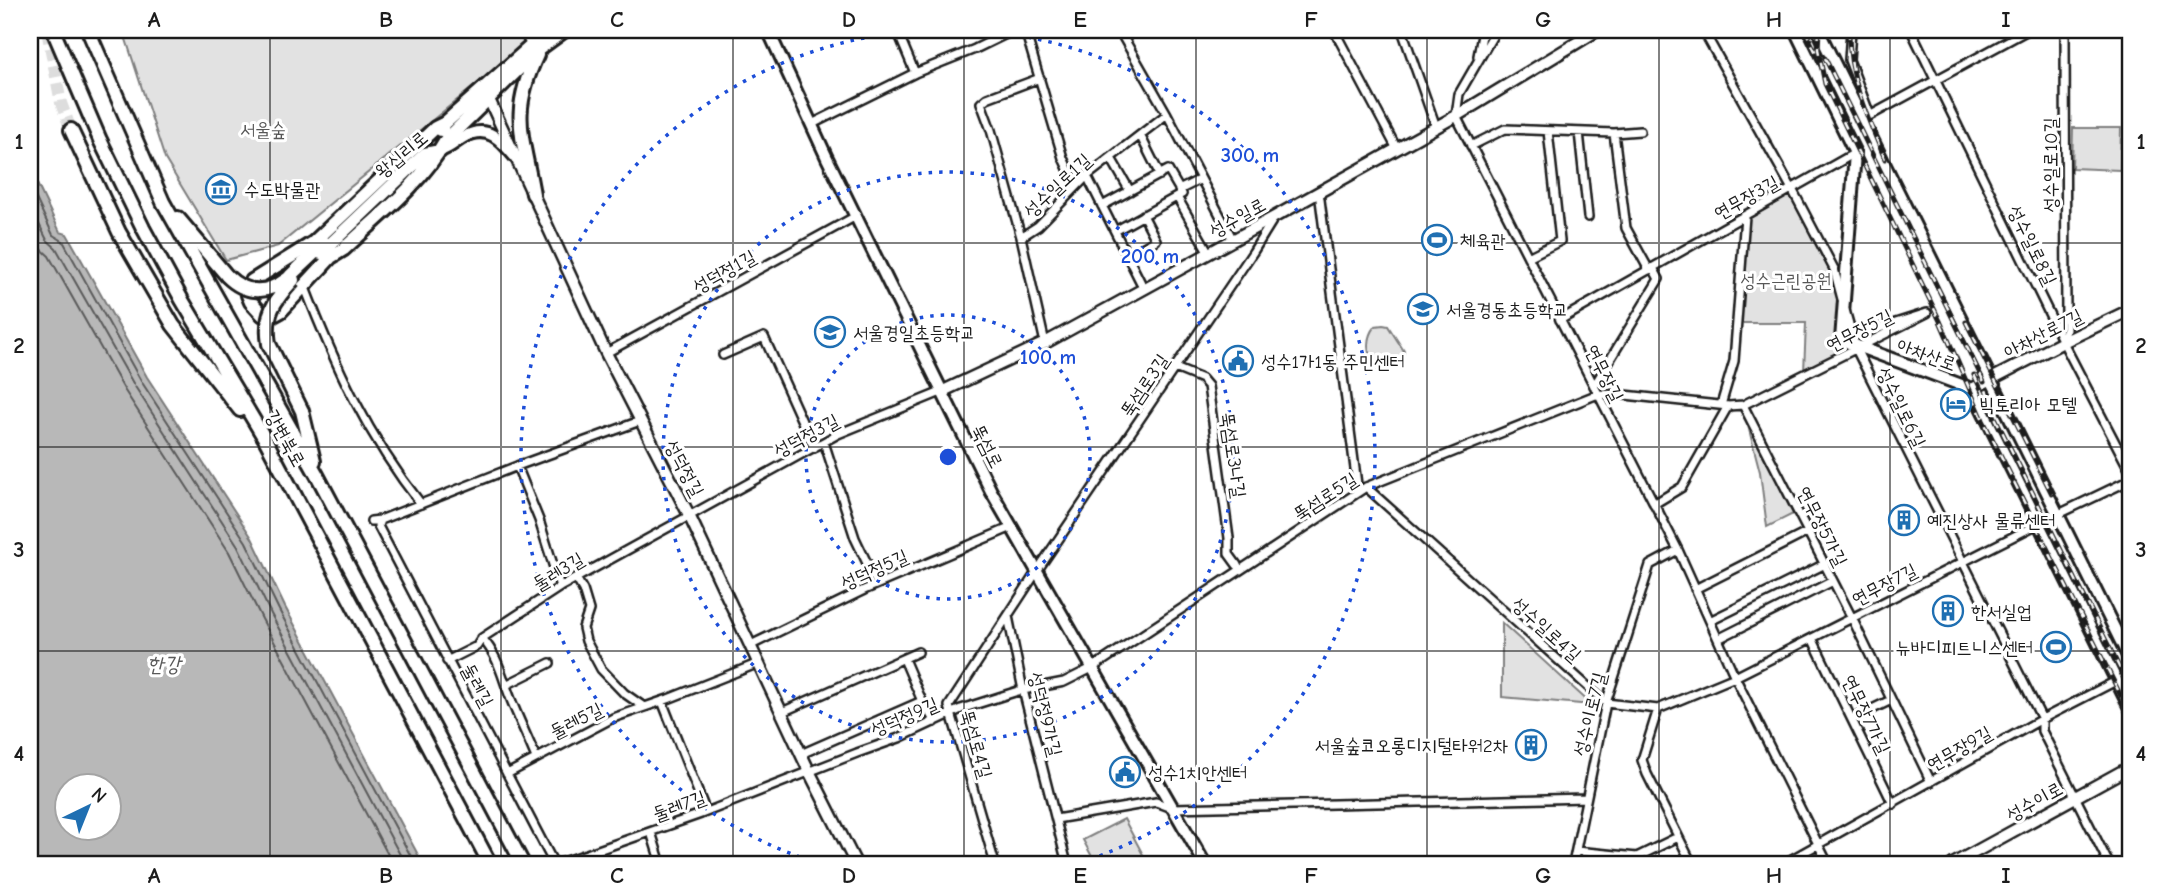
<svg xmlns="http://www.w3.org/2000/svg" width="2160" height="894" font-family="'Comic Neue','Poor Story',sans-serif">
	<rect width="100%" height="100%" fill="#fff"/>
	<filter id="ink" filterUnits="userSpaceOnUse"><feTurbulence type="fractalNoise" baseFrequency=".0143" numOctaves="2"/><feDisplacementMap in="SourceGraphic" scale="14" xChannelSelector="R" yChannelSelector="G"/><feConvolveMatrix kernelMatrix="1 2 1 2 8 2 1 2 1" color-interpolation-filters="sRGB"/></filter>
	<g filter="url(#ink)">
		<path fill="#e2e2e2" stroke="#7f7f7f" stroke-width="2" d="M123,30H543L278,246L226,260L165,159Z
			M2073,128H2121L2120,170L2072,168Z
			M1790,195L1830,271L1853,347L1804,372L1806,323H1740L1749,219Z
			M1383,325L1388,326L1404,351C1402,367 1389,373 1374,368C1368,353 1364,339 1375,326Z
			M1746,418L1793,514L1767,527L1760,472Z
			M1502,623L1592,705L1502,697Z
			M1124,819L1148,864H1096L1083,840Z"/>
		<path fill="#b8b8b8" stroke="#7a7a7a" stroke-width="2" fill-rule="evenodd" d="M30,169L60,232L67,234L147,377L252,538L285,607L423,864H30ZM66,786H108V828H66Z"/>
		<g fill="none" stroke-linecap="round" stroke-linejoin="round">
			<path stroke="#5a5a5a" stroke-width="2" d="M30,186L53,235L63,241L141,381L246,542L279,610L415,864
				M30,206L47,240L56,248L134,385L238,546L271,614L405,864
				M30,230L38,246L49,256L125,391L229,552L262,619L393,864"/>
			<path stroke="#ddd" stroke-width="12" stroke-dasharray="12 6" stroke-linecap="butt" d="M47,30L61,103L71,130"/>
			<g stroke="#1c1c1c" stroke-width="12">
				<path id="minor" d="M523,30L531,46
					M897,30L915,73
					M1025,30L1063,158L1076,186
					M1119,30L1167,114L1233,240
					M1334,30L1397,149
					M1402,30L1436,127
					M1496,30L1459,94L1456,116L1678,550L1735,677L1828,864
					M1703,30L1792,189L1834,269L1842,299
					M1851,30L1849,60L1870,115
					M1911,30L2063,342L2130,471
					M1478,56L1483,30
					M1862,120L2028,30
					M812,124L915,73L975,49L1014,30
					M1579,132L1588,217
					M1614,133L1626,228L1649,270
					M1140,135L1160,175
					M1471,146L1505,129L1614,133L1640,131
					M1111,158L1130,191
					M1087,176L1144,289
					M1179,190L1201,179
					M1319,192L1358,492
					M1177,197L1209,253
					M1102,206L1168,170L1182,194L1115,231
					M1021,237L991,130L981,103L987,98L1040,78
					M1128,256L1156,240L1143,215
					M1528,257L1560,241L1548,131
					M304,285C335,365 367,436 421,504
					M1845,310L1856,349L2042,719V731L2109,864
					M1560,320L1855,153
					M2063,342L2066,330L2065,30
					M1045,343L1021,237L1038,226L1087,176L1167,114
					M606,353L856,216
					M723,355L764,337L814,448
					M1175,368L1202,379L1208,386L1229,538V554L1237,565
					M1594,386L1659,279L1653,268
					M1721,405L1734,361L1745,216
					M1743,405L1852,618L1931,782
					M824,442L855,538L877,584
					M517,466L539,520L560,587
					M1366,487L1606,703L1658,709L1735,677L2038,524L2130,480
					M1654,504L1682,487L1728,406
					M380,520L378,526L554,864
					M371,521L380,520L517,466L640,421
					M576,578L583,590L589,610L583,628L586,641L601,669L624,693L644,707
					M1695,589L1808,532
					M1008,616L1023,690L1067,864
					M1710,621L1825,564
					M482,638C498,656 502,676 510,697C518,718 528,738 536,758
					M1812,638L1893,804
					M1718,639L1833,581
					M751,645L864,590L1012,527
					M904,659L922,701L935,722
					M447,661L477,646L482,638L560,587L838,434L941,392
					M506,685L550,663
					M662,701L706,812
					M1658,709L1642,760L1647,774L1692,864
					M782,712L918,652
					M1852,719L1891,700
					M801,754L922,701
					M507,774L613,718L668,699L759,663
					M1056,819L1156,802L1172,808L1586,798
					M651,832L661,864
					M1576,851L1637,857L1678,837
					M558,864L701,814L857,753L899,738L961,709L1018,691L1064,682L1092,668L1366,487L1598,394L1625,395L1728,406L1743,405L1927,313L1842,340
					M995,864L949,706L1037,571L1253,252L1274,218
					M1573,864L1606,703L1650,565L1678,550
					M1783,864L2042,719L2116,681"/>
			</g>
			<g stroke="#1c1c1c" stroke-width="15">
				<path id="tertiary" d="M487,95L606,353L689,515L809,771L856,864
					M1972,389L2063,342L2130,310
					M941,392L1045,343L1233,240L1456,116L1598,30
					M1953,864L2130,767"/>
			</g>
			<g stroke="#1c1c1c" stroke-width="16">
				<path id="secondary" d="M768,30L827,158L991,491L1205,864
					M1795,30L1855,153L1841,340L1972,389L2130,708
					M1818,30L2130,660
					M440,151C450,148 455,142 464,137C488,123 502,141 516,158"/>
			</g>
			<g stroke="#1c1c1c" stroke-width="18">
				<path id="primary" d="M445,123L435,128L313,243L252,281L248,295L251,302L263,315L270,317L281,311L331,257L344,249C379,216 421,184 445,141L539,49L565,30
					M441,130L445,123L538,40
					M533,194C523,135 509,115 537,55
					M321,253L425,154L440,151
					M290,276L325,243"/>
			</g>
			<g stroke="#1c1c1c" stroke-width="18">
				<path id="trunk" d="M53,30L100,140L143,228L182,300L265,439L490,864
					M88,30L163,202L317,475L523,864
					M71,130L119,232L173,325L240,410
					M178,218L227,276
					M302,411L314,461"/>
			</g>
			<use href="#minor" stroke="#fff" stroke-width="7"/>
			<use href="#tertiary" stroke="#fff" stroke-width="10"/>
			<use href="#secondary" stroke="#fff" stroke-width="10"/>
			<use href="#primary" stroke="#fff" stroke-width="12"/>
			<use href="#trunk" stroke="#fff" stroke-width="12"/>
			<g stroke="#1c1c1c" stroke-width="5">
				<path id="rail" d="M1805,30L1817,55
					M1819,30L1818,49L1825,84L1940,321L1983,420L2130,714
					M1849,30C1848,76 1867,117 1885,159
					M1825,58L1984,382
					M1966,322L2052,494
					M1974,375L2130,689"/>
			</g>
			<use href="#rail" stroke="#fff" stroke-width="2.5" stroke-dasharray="8" stroke-linecap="butt"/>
			<g stroke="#1c1c1c" stroke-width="18" stroke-linecap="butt">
				<path id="trunk-bridge" d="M227,276C246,295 267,294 287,279
					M293,280C274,301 264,314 269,344L302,411"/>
			</g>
			<use href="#trunk-bridge" stroke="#fff" stroke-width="12"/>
		</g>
	</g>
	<path fill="none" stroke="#1c1c1c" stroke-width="2" stroke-opacity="0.55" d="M270,30V864M501,30V864M733,30V864M964,30V864M1196,30V864M1427,30V864M1659,30V864M1890,30V864M30,243H2130M30,447H2130M30,651H2130"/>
	<g fill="none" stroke="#1d4ed8" stroke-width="3.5" stroke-dasharray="3.5 7">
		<circle cx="948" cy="457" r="142"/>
		<circle cx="948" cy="457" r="285"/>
		<path d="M820 864A427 427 0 1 1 1076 864"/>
	</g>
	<defs>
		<g id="museum-ring" transform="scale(1.575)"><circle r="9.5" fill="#fff" stroke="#1f6fb2" stroke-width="1.5"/><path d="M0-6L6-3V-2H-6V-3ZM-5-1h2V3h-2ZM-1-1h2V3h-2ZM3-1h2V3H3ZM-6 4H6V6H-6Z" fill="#1f6fb2"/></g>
		<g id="stadium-ring" transform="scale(1.575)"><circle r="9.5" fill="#fff" stroke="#1f6fb2" stroke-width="1.5"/><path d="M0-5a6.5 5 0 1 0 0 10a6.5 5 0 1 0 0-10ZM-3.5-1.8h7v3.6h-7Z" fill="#1f6fb2"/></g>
		<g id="school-ring" transform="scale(1.575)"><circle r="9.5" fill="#fff" stroke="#1f6fb2" stroke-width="1.5"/><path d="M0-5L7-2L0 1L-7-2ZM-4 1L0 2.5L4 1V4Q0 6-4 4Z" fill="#1f6fb2"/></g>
		<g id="civic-ring" transform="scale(1.575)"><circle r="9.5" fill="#fff" stroke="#1f6fb2" stroke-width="1.5"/><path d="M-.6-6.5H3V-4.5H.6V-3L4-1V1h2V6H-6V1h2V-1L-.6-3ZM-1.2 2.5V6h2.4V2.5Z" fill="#1f6fb2"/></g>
		<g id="hotel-ring" transform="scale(1.575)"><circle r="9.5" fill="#fff" stroke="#1f6fb2" stroke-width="1.5"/><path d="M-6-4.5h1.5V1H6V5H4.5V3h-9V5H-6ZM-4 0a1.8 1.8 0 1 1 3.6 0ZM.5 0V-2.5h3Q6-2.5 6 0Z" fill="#1f6fb2"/></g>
		<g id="building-ring" transform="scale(1.575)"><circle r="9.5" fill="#fff" stroke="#1f6fb2" stroke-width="1.5"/><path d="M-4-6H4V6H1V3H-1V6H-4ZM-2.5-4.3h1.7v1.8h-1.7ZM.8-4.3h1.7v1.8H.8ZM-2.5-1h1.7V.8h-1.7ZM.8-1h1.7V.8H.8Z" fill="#1f6fb2"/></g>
	</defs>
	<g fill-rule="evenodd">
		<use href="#museum-ring" x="221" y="189"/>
		<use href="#stadium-ring" x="1437" y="240"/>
		<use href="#school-ring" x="1423" y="309"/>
		<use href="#school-ring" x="830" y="332"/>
		<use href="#civic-ring" x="1238" y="361"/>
		<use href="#hotel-ring" x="1956" y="404"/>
		<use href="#building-ring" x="1904" y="520"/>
		<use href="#building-ring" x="1948" y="611"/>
		<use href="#stadium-ring" x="2056" y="647"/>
		<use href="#building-ring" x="1531" y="745"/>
		<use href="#civic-ring" x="1125" y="772"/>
	</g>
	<g text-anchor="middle" stroke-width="6" stroke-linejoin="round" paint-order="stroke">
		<g font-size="19" fill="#575757" stroke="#fff">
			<text x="263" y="136">서울숲</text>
			<text x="1786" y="287">성수근린공원</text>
		</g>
		<g font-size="19" fill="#1c1c1c" stroke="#fff">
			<text transform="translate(401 154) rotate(-40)" y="7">왕십리로</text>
			<text transform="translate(2050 165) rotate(-90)" y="7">성수일로10길</text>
			<text transform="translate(1057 185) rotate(-43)" y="7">성수일로1길</text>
			<text transform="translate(1746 197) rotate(-29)" y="7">연무장3길</text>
			<text transform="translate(1237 217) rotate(-29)" y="7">성수일로</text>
			<text transform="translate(2033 245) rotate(64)" y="7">성수일로8길</text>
			<text transform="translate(724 271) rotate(-29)" y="7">성덕정1길</text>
			<text transform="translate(1859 330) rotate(-27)" y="7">연무장5길</text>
			<text transform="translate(2043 333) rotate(-27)" y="7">아차산로7길</text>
			<text transform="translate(1927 354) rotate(20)" y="7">아차산로</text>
			<text transform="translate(1605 373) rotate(63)" y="7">연무장길</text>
			<text transform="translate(1144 385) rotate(-56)" y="7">뚝섬로3길</text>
			<text transform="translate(1902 407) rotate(64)" y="7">성수일로6길</text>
			<text transform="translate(806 435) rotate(-28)" y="7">성덕정3길</text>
			<text transform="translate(286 438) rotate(61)" y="7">강변북로</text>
			<text transform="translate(988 446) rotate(63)" y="7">뚝섬로</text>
			<text transform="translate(1234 455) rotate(82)" y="7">뚝섬로3나길</text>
			<text transform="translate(685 468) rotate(62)" y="7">성덕정길</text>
			<text transform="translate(1325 496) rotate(-33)" y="7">뚝섬로5길</text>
			<text transform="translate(1823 526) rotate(63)" y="7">연무장5가길</text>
			<text transform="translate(874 569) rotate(-24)" y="7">성덕정5길</text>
			<text transform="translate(558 571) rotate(-31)" y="7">둘레3길</text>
			<text transform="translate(1884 584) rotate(-27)" y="7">연무장7길</text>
			<text transform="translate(1547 629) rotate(42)" y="7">성수일로4길</text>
			<text transform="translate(478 685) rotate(62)" y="7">둘레길</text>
			<text transform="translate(1046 714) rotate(76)" y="7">성덕정9가길</text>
			<text transform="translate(1589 714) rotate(-76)" y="7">성수이로7길</text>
			<text transform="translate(1867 714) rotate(64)" y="7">연무장7가길</text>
			<text transform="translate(904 716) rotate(-23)" y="7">성덕정9길</text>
			<text transform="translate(576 720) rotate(-27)" y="7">둘레5길</text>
			<text transform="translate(977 744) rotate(74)" y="7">뚝섬로4길</text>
			<text transform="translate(1959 748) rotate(-30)" y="7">연무장9길</text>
			<text transform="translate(2034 801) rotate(-29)" y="7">성수이로</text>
			<text transform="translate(679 805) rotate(-20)" y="7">둘레7길</text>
		</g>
		<g font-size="19" fill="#1c1c1c" stroke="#fff" text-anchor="start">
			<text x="244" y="196">수도박물관</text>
			<text x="1460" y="247">체육관</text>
			<text x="1446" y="316">서울경동초등학교</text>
			<text x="853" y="339">서울경일초등학교</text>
			<text x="1261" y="368">성수1가1동 주민센터</text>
			<text x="1979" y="411">빅토리아 모텔</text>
			<text x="1927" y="527">예진상사 물류센터</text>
			<text x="1971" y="618">한서실업</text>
			<text x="2033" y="654" text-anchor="end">뉴바디피트니스센터</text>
			<text x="1508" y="752" text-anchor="end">서울숲코오롱디지털타워2차</text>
			<text x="1148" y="779">성수1치안센터</text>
		</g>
		<g font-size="21" font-style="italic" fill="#5a5a5a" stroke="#fff">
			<text x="164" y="671">한강</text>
		</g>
	</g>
	<circle cx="948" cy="457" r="10" fill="#1d4ed8" stroke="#fff" stroke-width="3.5"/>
	<g font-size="21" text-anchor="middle" font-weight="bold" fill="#1d4ed8" stroke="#fff" stroke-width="6" stroke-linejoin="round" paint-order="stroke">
		<text x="1250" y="162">300 m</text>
		<text x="1150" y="263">200 m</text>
		<text x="1048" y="364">100 m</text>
	</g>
	<rect width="2160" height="894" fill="none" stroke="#fff" stroke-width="77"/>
	<g transform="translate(88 807) rotate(43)"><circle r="33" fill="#ffffff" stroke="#a4a4a4" stroke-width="2"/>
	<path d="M0-5L12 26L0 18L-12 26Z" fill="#1f6fb2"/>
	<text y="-10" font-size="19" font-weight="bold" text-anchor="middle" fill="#1c1c1c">N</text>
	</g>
	<rect x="38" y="38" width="2084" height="818" fill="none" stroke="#1c1c1c" stroke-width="2.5"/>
	<g font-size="23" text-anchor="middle" font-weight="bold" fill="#1c1c1c">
		<text x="154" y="27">A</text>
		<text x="386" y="27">B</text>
		<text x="617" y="27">C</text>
		<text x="849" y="27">D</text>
		<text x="1080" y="27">E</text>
		<text x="1311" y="27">F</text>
		<text x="1543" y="27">G</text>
		<text x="1774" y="27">H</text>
		<text x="2006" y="27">I</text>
		<text x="19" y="149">1</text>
		<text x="2141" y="149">1</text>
		<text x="19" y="353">2</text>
		<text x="2141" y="353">2</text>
		<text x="19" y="557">3</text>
		<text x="2141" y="557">3</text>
		<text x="19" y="761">4</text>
		<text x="2141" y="761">4</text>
		<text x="154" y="883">A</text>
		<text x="386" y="883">B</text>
		<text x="617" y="883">C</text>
		<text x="849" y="883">D</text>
		<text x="1080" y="883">E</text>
		<text x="1311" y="883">F</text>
		<text x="1543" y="883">G</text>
		<text x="1774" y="883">H</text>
		<text x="2006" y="883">I</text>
	</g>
</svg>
